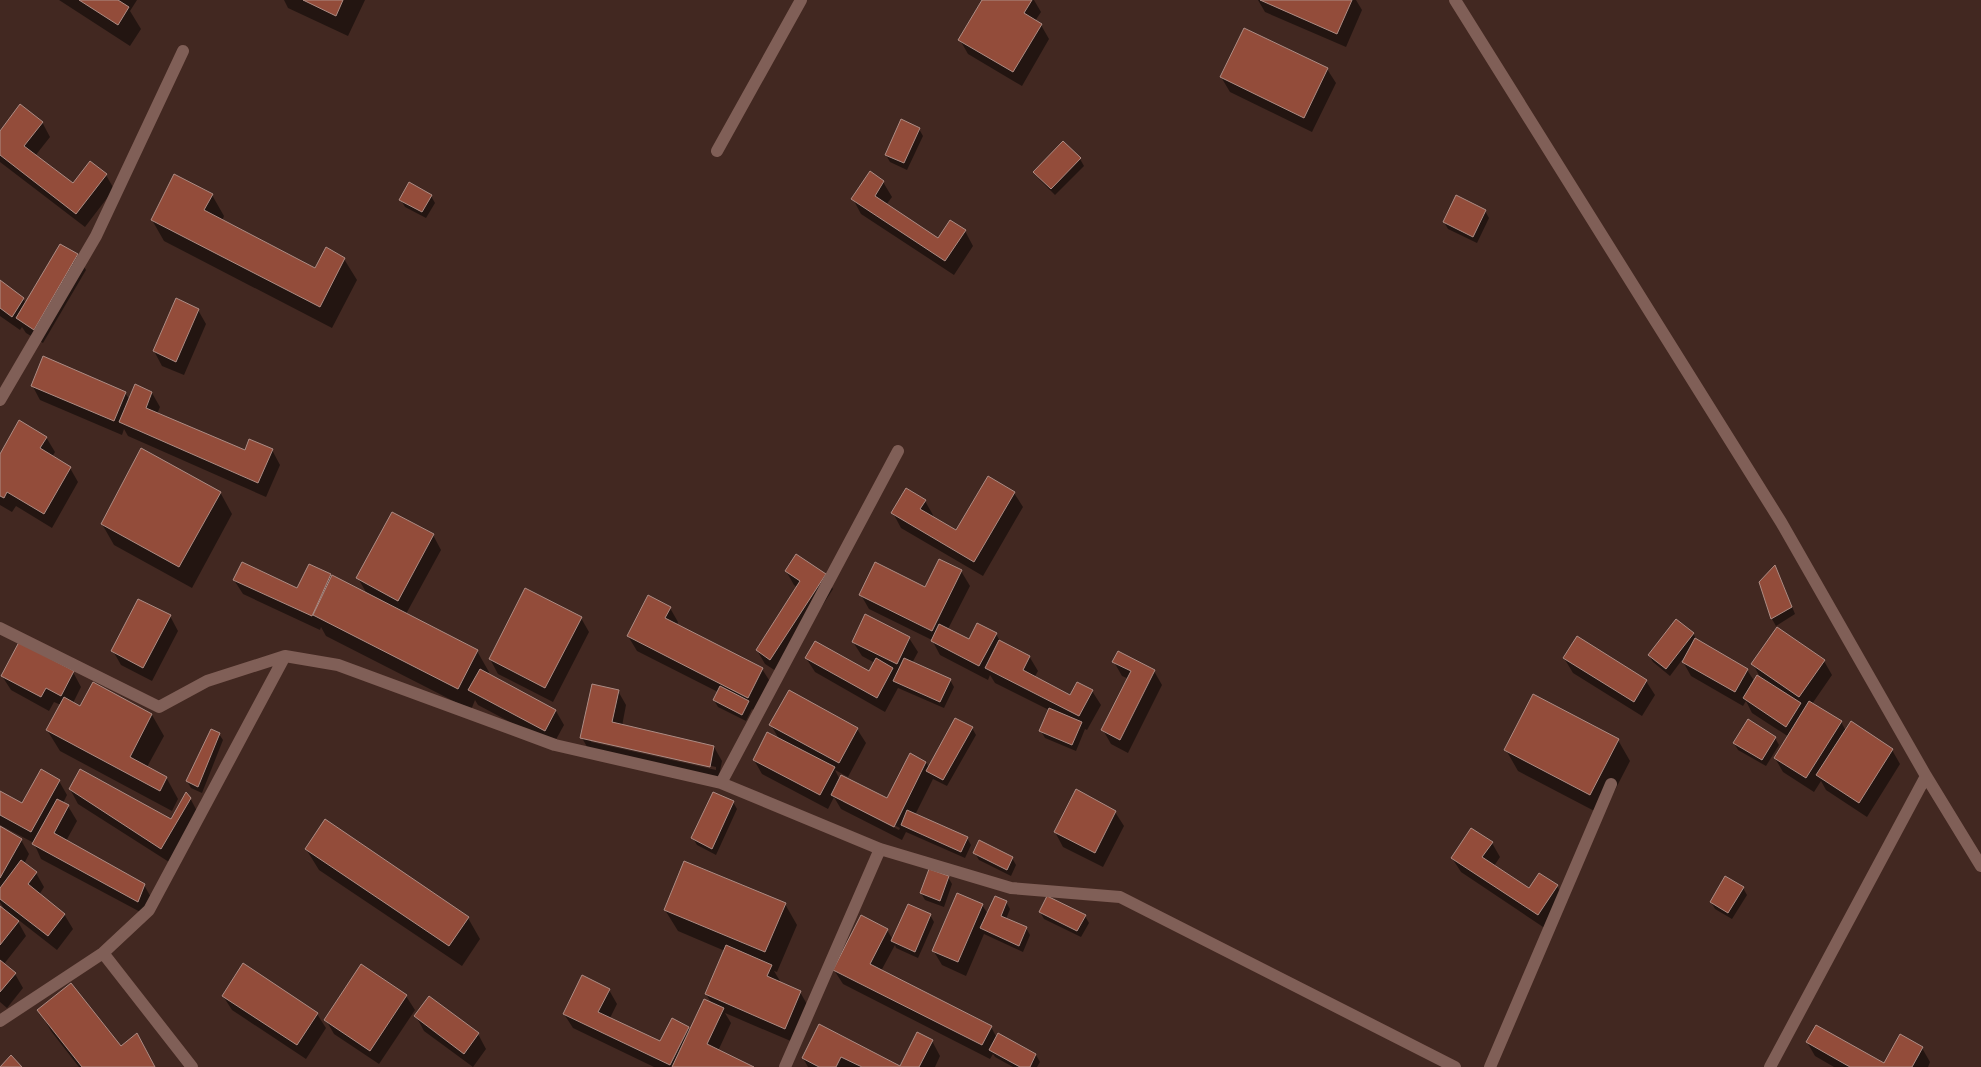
<svg xmlns="http://www.w3.org/2000/svg" width="1981" height="1067" font-family="Raleway,sans-serif">
	<rect width="100%" height="100%" fill="#422821"/>
	<path fill="#0007" fill-rule="evenodd" d="M59,0H137L130,11L141,29L130,46Z
		M284,0H365L348,36L288,8Z
		M983,0H1034L1041,12L1035,21L1041,25L1049,39L1022,86L968,54L960,40Z
		M1258,0H1356L1362,10L1346,47L1265,12Z
		M1327,69L1336,83L1312,132L1230,92L1221,77Z
		M42,122L50,137L35,156L73,185L106,175L114,189L85,227L0,162V133Z
		M919,129L923,136L907,170L890,162L886,155Z
		M1080,159L1084,166L1055,195L1039,179L1035,172Z
		M870,173L883,182L892,197L886,205L939,240L965,231L973,246L954,275L861,214L853,199Z
		M212,195L224,216L222,221L316,270L344,259L357,280L332,328L164,241L152,220Z
		M431,196L435,203L426,218L405,207L401,200Z
		M1485,211L1489,218L1477,243L1448,229L1444,222Z
		M60,245L77,255L86,270L43,343L26,333L22,327L20,330L0,316V282L23,299L26,303Z
		M198,310L206,324L184,375L162,366L154,351Z
		M32,385L125,393L130,400L152,393L160,407L157,414L245,452L272,450L280,465L266,497L128,436L124,429L122,435L40,400Z
		M46,437L55,452L52,457L70,468L78,482L52,528L16,506L12,512L0,505V456Z
		M220,492L232,514L192,588L114,545L102,524Z
		M1014,493L1023,507L983,576L901,528L893,513L925,501L933,515L932,517L957,532Z
		M433,535L441,550L406,614L477,651L489,672L488,675L556,711L564,725L553,745L478,705L475,700L471,710L326,636L321,627L320,630L243,594L234,580L298,589L330,575L332,578L367,594L358,578Z
		M786,571L825,575L833,589L779,673L765,664L757,650L797,587L794,585Z
		M961,571L970,586L948,629L969,641L996,634L1000,641L1029,656L1038,671L1034,678L1071,697L1092,691L1101,705L1087,730L1085,729L1076,751L1045,738L1041,731L1049,710L995,683L990,675L988,680L940,655L932,640L869,609L861,595L925,588Z
		M1778,573L1795,614L1776,626L1772,619L1760,583Z
		M670,608L678,622L677,625L762,669L771,683L756,712L752,709L746,721L718,707L714,700L718,692L637,651L628,636Z
		M170,616L178,631L152,681L121,665L113,651Z
		M581,618L589,632L553,702L498,674L490,659Z
		M1693,633L1697,641L1747,670L1755,682L1761,679L1753,664L1824,661L1832,675L1812,704L1841,722L1846,731L1892,750L1900,764L1867,817L1826,790L1821,781L1814,792L1783,772L1775,758L1789,737L1752,713L1746,701L1743,706L1691,676L1682,660L1670,676L1653,662L1649,655Z
		M909,638L918,652L912,663L950,680L954,687L944,708L898,688L885,712L815,672L806,658L870,673L875,663L862,656L853,642Z
		M1564,658L1646,681L1655,695L1642,716L1573,673Z
		M1114,662L1154,671L1162,685L1128,753L1111,744L1103,730L1129,679L1122,676Z
		M73,672L81,687L73,703L81,707L152,715L164,736L147,767L166,777L178,799L172,811L60,751L47,730L61,705L54,702L49,711L11,690L2,676Z
		M618,691L626,705L622,726L714,747L722,761L718,781L590,752L582,738ZM591,739L716,767V770L591,742Z
		M771,725L857,729L866,743L848,777L835,770L840,780L888,800L926,762L929,768L972,728L976,735L947,786L933,779L915,815L967,838L971,845L965,858L906,832L902,840L841,809L834,797L828,809L762,774L754,760L779,739ZM843,800L900,828L899,830L843,802Z
		M219,734L223,740L202,793L191,788L187,781Z
		M1775,738L1779,745L1766,766L1738,750L1734,743Z
		M1618,740L1630,761L1602,815L1518,771L1506,750Z
		M59,781L67,795L63,803L68,806L77,821L66,841L144,885L152,899L146,915L41,859L34,843L0,825V793L22,805Z
		M70,789L171,821L190,798L198,813L169,862L78,804Z
		M733,802L737,809L716,855L697,845L693,838Z
		M1115,812L1124,826L1103,867L1063,847L1055,832Z
		M0,828L21,840L29,854L24,864L36,873L44,887L39,895L64,914L73,929L57,950L16,918L26,936L4,964L15,974L23,988L7,1008L0,1002V908L6,913L0,902Z
		M1492,843L1500,857L1494,866L1530,890L1557,886L1565,900L1546,929L1461,872L1452,858Z
		M306,849L468,918L480,939L462,966L319,870Z
		M975,853L1012,858L1016,865L1011,876L979,860Z
		M948,877L952,884L944,907L925,900L921,893Z
		M1743,888L1747,895L1732,919L1715,909L1711,902Z
		M1006,902L1010,909L1006,919L1026,928L1030,935L1023,952L984,934L966,976L942,965L933,950L982,905L988,914Z
		M785,904L797,925L777,972L774,971L780,981L779,983L800,992L808,1006L793,1042L725,1013L731,1023L718,1051L751,1067H654L573,1028L564,1014L609,990L617,1004L610,1018L661,1043L688,1028L690,1031L712,1004L706,994L725,951L678,931L665,910Z
		M1040,912L1085,916L1089,923L1081,937L1044,919Z
		M930,915L934,922L918,958L896,948L895,945L881,971L991,1027L997,1038L999,1035L1036,1055L1040,1062L1037,1067H1013L995,1057L993,1054L990,1059L843,984L834,970L887,930L893,940Z
		M361,966L406,996L415,1010L379,1064L334,1034L326,1020Z
		M223,996L317,1014L326,1028L306,1059L232,1010Z
		M430,998L478,1034L486,1049L473,1067L424,1031L416,1016Z
		M39,1010L121,1048L155,1067H79L51,1031Z
		M820,1026L900,1067H808L803,1058Z
		M932,1041L940,1056L935,1067H901Z
		M1807,1042L1884,1065L1922,1048L1930,1062L1928,1067H1834L1815,1056Z"/>
	<path fill="#934c3a" stroke="#ad8c84" d="M79,0H118L129,7L118,25Z
		M303,0H343L336,16Z
		M982,0H1032L1024,13L1042,24L1013,72L958,40Z
		M1260,0H1352L1337,34Z
		M1244,28L1328,68L1304,118L1220,77Z
		M20,104L43,122L24,146L73,183L90,161L107,174L76,214L0,155V131Z
		M901,119L920,128L904,163L885,155Z
		M1063,141L1081,158L1051,189L1033,172Z
		M870,171L884,181L875,196L938,238L950,220L966,230L945,261L851,199Z
		M174,174L213,194L204,210L315,268L326,247L345,258L320,307L151,220Z
		M409,182L432,195L422,212L399,200Z
		M1456,195L1486,210L1473,237L1443,222Z
		M60,244L78,254L34,330L16,318Z
		M0,280L24,298L12,317L0,308Z
		M176,298L199,309L176,362L153,351Z
		M43,356L126,392L114,421L31,386Z
		M135,384L152,392L146,408L245,450L249,439L273,449L258,483L119,422Z
		M19,420L47,437L40,448L71,467L44,514L7,492L4,498L0,496V454Z
		M141,448L221,492L179,567L101,524Z
		M988,476L1015,492L974,562L891,513L906,488L926,500L920,509L956,530Z
		M392,512L434,534L398,601L356,578Z
		M796,554L826,574L770,660L756,650L800,581L785,571Z
		M939,559L962,570L932,631L859,595L875,562L925,587Z
		M242,562L297,588L309,564L331,574L312,616L233,580Z
		M1775,565L1792,607L1771,619L1759,582Z
		M332,575L478,650L458,689L313,615Z
		M525,588L582,617L545,688L489,659Z
		M648,595L671,607L665,618L763,668L748,698L627,636Z
		M138,599L171,615L143,668L111,651Z
		M865,614L910,637L897,664L852,642Z
		M1676,619L1694,633L1666,669L1648,655Z
		M977,623L997,633L979,666L931,641L939,624L969,639Z
		M1777,627L1825,660L1799,697L1751,664Z
		M1577,636L1647,680L1634,702L1563,658Z
		M1695,638L1748,669L1735,692L1682,662Z
		M999,640L1030,656L1023,670L1070,695L1077,682L1093,690L1079,716L985,668Z
		M815,641L869,671L876,658L893,668L877,698L805,658Z
		M19,642L74,671L61,696L46,688L41,697L1,676Z
		M1118,651L1155,670L1120,740L1101,730L1131,671L1112,662Z
		M904,658L951,679L940,702L893,681Z
		M480,669L556,710L545,731L468,690Z
		M1757,675L1801,703L1786,727L1743,698Z
		M93,682L152,714L130,757L167,777L160,791L46,730L64,697L80,706Z
		M592,684L619,690L612,722L714,746L710,767L580,738Z
		M720,686L749,701L742,715L713,700Z
		M789,690L858,728L839,763L769,725Z
		M1533,694L1619,739L1590,795L1504,750Z
		M1809,701L1842,721L1806,778L1774,758Z
		M1049,708L1082,722L1072,745L1039,731Z
		M955,718L973,727L943,780L926,771Z
		M1748,719L1776,737L1762,760L1733,743Z
		M1851,721L1893,749L1859,803L1816,775Z
		M211,729L220,733L198,787L186,781Z
		M767,732L835,767L820,795L753,760Z
		M910,753L926,762L894,827L831,795L841,775L887,798Z
		M41,769L60,780L31,832L0,815V791L22,803Z
		M80,769L171,819L186,792L191,798L161,849L69,789Z
		M1076,789L1116,811L1095,853L1054,832Z
		M713,792L734,801L712,849L691,838Z
		M57,799L69,805L54,833L145,884L138,902L32,844Z
		M907,810L968,837L961,852L901,825Z
		M325,819L469,917L449,946L305,849Z
		M0,826L22,839L0,878Z
		M1471,828L1493,842L1482,857L1529,888L1539,873L1558,885L1538,915L1451,858Z
		M979,840L1013,857L1007,870L973,853Z
		M21,860L37,872L28,884L65,914L48,936L0,899V888Z
		M684,861L786,903L765,952L664,910Z
		M929,869L949,876L940,901L920,893Z
		M1725,876L1744,887L1728,913L1710,902Z
		M957,893L983,904L958,962L932,951Z
		M995,896L1007,901L1001,916L1027,927L1019,946L980,928Z
		M1047,896L1086,915L1077,931L1039,912Z
		M908,904L931,914L915,952L891,941Z
		M0,906L19,921L0,945Z
		M861,915L888,929L870,964L992,1026L982,1045L833,970Z
		M726,945L772,965L767,976L801,991L785,1029L705,994Z
		M0,960L16,973L0,992Z
		M243,963L318,1013L297,1045L222,996Z
		M361,964L407,995L370,1051L324,1020Z
		M582,975L610,989L598,1012L660,1041L672,1018L689,1027L670,1065L563,1014Z
		M71,983L121,1046L137,1033L155,1067H82L37,1010Z
		M429,996L479,1033L464,1054L414,1016Z
		M704,999L724,1008L707,1044L754,1067H672Z
		M819,1024L900,1066L917,1032L933,1040L919,1067H862L841,1057L836,1067H819L802,1058Z
		M1816,1025L1884,1063L1900,1034L1923,1047L1912,1067H1850L1806,1042Z
		M998,1033L1036,1054L1030,1067H1020L989,1050Z
		M11,1055L22,1067H0Z"/>
	<g fill="none" stroke-linecap="round" stroke-linejoin="round">
		<path stroke="#805f57" stroke-width="12" d="M1455,0L1781,522L1926,776L1981,866
			M717,151L801,0
			M0,400L96,236L183,51
			M0,628L159,707L207,681L285,656L338,665L555,745L721,783L880,849L1011,888L1120,897L1455,1067
			M721,783L898,451
			M103,953L192,1067
			M0,1021L103,953L149,910L285,656
			M785,1067L880,849
			M1490,1067L1611,784
			M1770,1067L1926,776"/>
	</g>
</svg>
